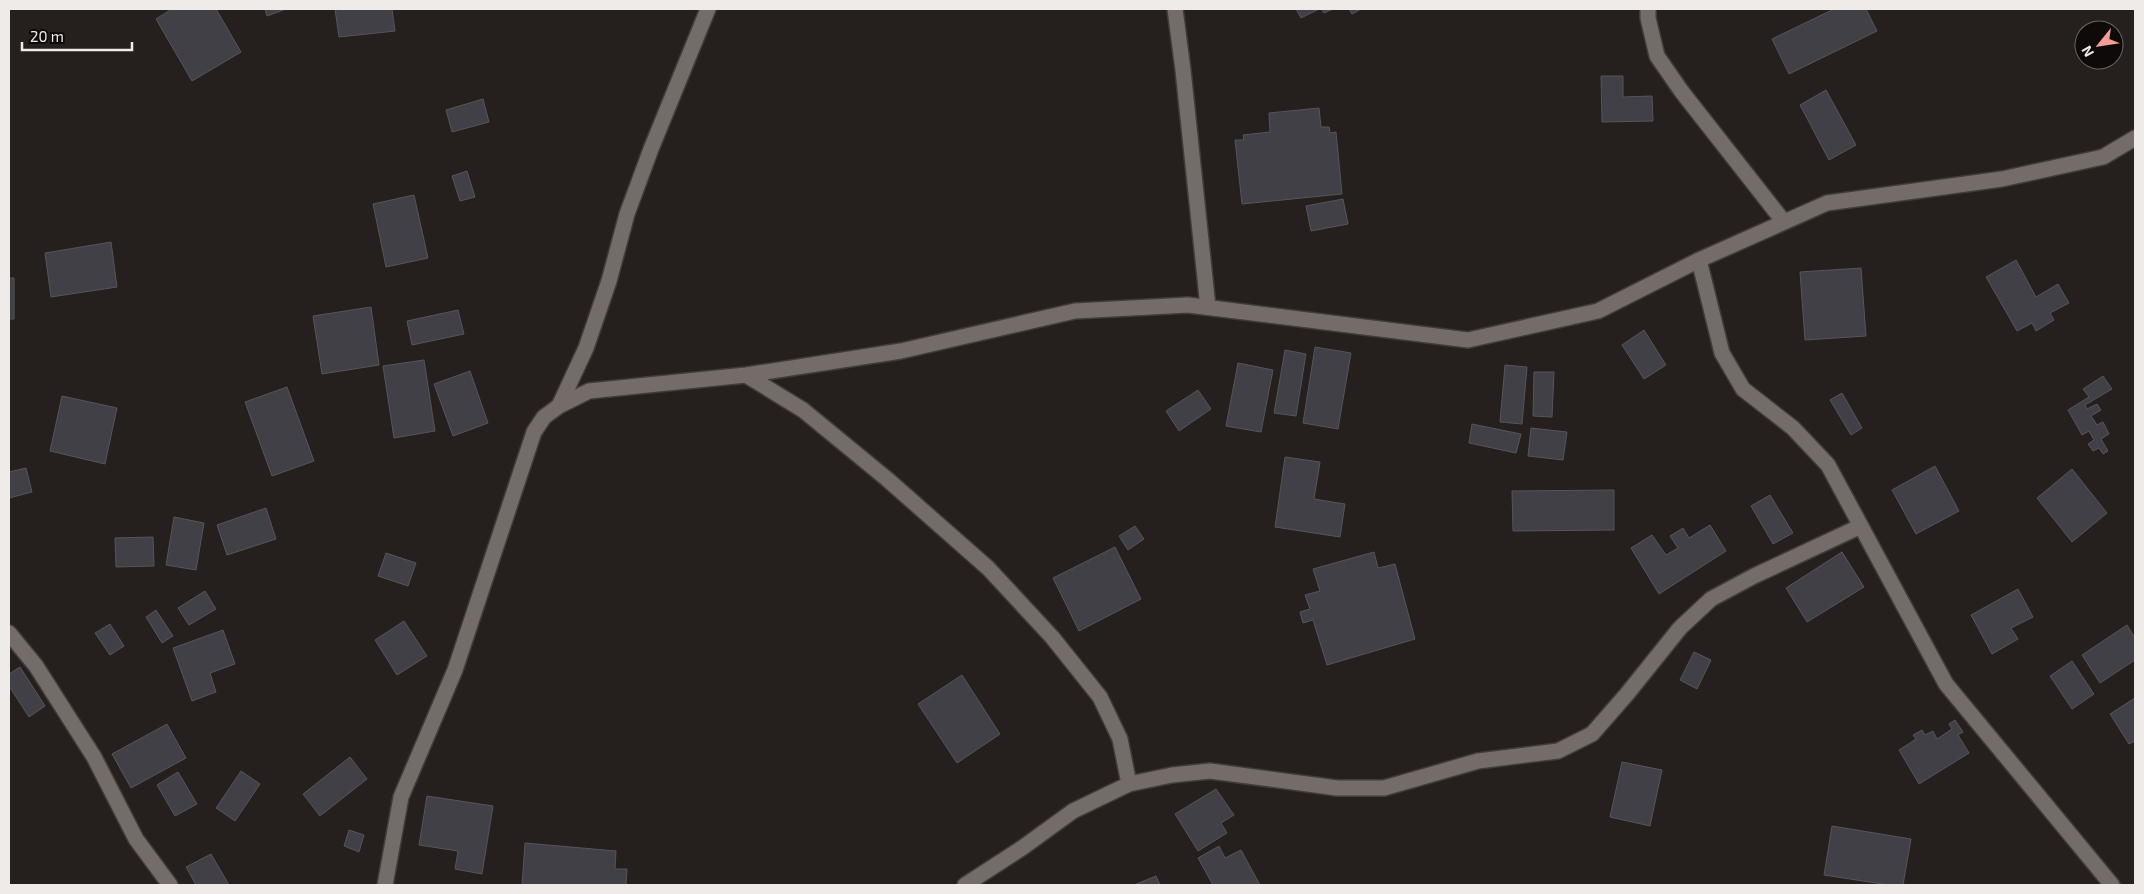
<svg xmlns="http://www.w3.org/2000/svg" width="2144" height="894" font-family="'Exo 2',sans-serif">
	<rect width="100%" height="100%" fill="#25201d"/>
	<path fill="#414046" stroke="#55555b" d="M172,9H216L241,52L192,81L156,19Z
		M265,9H286L267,16Z
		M335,9H392L395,31L339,37Z
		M1296,9H1319L1301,18Z
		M1321,9H1333L1324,13Z
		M1349,9H1361L1352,14Z
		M1834,9H1866L1877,31L1789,74L1772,39Z
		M1601,76H1623V97L1652,96L1653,121L1602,122Z
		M1826,90L1856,145L1829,160L1800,105Z
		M483,99L489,122L452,132L446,110Z
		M1319,108L1321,127H1329L1330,133L1336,132L1342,194L1242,204L1235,140H1244L1243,135L1270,132L1269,113Z
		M467,171L475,197L460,201L452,176Z
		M414,195L428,258L386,267L373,204Z
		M1343,199L1348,224L1311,231L1306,206Z
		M111,242L117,287L51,297L45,253Z
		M2016,260L2036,297L2058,284L2069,303L2050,313L2054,320L2036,331L2032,323L2017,331L1986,277Z
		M1861,268L1866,336L1805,340L1800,272Z
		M9,278H14V319H9Z
		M371,307L379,365L322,374L313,316Z
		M458,310L464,334L412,345L407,321Z
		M1644,330L1666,365L1644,379L1622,345Z
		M1315,347L1351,353L1338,429L1303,423Z
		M1285,350L1306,354L1296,416L1274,413Z
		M424,360L435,431L394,438L383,366Z
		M1238,363L1273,370L1261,432L1226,426Z
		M1505,365L1527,367L1522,424L1500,422Z
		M470,371L488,423L453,436L434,384Z
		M1534,372H1554L1552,417L1533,416Z
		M2103,376L2112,389L2085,405L2087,409L2097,404L2101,410L2091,416L2097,425L2103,422L2109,434L2101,439L2108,451L2103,454L2099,448L2093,451L2088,444L2094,440L2089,431L2082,435L2068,410L2089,397L2083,389Z
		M287,387L314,461L272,476L245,402Z
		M1198,390L1211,409L1179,431L1166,411Z
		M1842,393L1862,428L1851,435L1830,400Z
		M62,396L117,408L105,464L50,451Z
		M1472,424L1521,434L1516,453L1469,443Z
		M1531,428L1567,432L1563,460L1528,456Z
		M1285,457L1320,462L1314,499L1345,504L1340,537L1275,527Z
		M1935,466L1959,511L1916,534L1892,490Z
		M26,468L32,492L9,498V472Z
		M2072,469L2107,513L2072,542L2037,498Z
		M1614,490V530L1513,531L1512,491Z
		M1770,495L1793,533L1773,544L1751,506Z
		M266,508L276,539L227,555L217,525Z
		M174,517L204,523L196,570L166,565Z
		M1710,525L1726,551L1659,594L1631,548L1652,535L1666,555L1678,548L1670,536L1683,528L1689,538Z
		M1135,526L1144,539L1128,550L1119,536Z
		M153,537L154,566L116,567L115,538Z
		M1115,547L1141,599L1079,631L1053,578Z
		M1374,552L1378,568L1395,564L1415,639L1327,665L1313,620L1303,623L1300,612L1310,609L1305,595L1320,591L1313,569Z
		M1842,552L1864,587L1807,622L1786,588Z
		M386,553L416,563L408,586L378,576Z
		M2018,589L2033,617L2011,628L2018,639L1992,654L1971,615Z
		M205,591L216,609L189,625L178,608Z
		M156,610L173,636L162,643L146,617Z
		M404,621L427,656L397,675L375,640Z
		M110,624L124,646L110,655L95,633Z
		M2127,625L2135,638V660L2100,683L2082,655Z
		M223,630L235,664L210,673L216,692L192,701L173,648Z
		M1694,652L1711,660L1697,689L1680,680Z
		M2072,661L2094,694L2072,709L2050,676Z
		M20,667L45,706L29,717L9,686V674Z
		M962,675L1000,734L957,763L918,704Z
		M2135,698V741L2129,744L2110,714Z
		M1955,720L1963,732L1958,735L1969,753L1919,784L1899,750L1916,739L1913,735L1922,730L1925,735L1933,731L1937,739L1952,729L1949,724Z
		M167,724L186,758L131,788L112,754Z
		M350,757L367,779L320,816L303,794Z
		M1622,762L1662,770L1650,826L1610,817Z
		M241,771L260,784L235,821L216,808Z
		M178,772L197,804L175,816L157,785Z
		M1216,789L1234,815L1221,823L1227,833L1198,851L1175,814Z
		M427,796L493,806L482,874L455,869L458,851L419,845Z
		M1832,826L1911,839L1903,885H1889L1824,875Z
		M349,830L364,835L359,852L344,846Z
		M525,843L616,851L615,869H627L626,885H522Z
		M1219,846L1225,858L1241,850L1260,885H1213L1198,858Z
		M211,854L229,885H196L186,867Z
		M1156,876L1160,885H1134Z"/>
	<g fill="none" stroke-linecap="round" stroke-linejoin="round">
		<g stroke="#403c3a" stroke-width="18">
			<path id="minor" d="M1175,9L1183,70L1208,307
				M1648,9V18L1657,56L1682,92L1784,222
				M1699,260L1722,353L1743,389L1793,428L1828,465L1946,684L2112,885
				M746,375L803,410L887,479L988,568L1052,637L1100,697L1120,739L1129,784
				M559,406L586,348L609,281L627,214L651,149L708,9
				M9,633L36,666L94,757L136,839L170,885
				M385,885L401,797L455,670L534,432L544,417L559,406L589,391L746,375L901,351L1075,311L1188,305L1468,340L1598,311L1699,260L1827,203L2002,179L2103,157L2135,138
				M965,885L1022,848L1073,811L1129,784L1172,775L1210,771L1337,788H1384L1478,761L1558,751L1592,734L1627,694L1680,628L1711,599L1754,576L1861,526"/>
		</g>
		<use href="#minor" stroke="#736c69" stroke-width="15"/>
	</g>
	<rect width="2144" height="894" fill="none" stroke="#efebe9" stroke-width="20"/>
	<g transform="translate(2099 45) rotate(240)"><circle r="24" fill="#0d0a09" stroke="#676463"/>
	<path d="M0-4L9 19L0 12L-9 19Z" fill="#f59c93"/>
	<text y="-8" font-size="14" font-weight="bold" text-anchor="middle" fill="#efebe9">N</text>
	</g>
	<path d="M22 42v8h110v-8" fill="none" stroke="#efebe9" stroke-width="2.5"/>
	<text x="30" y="42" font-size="15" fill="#efebe9" stroke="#0d0a09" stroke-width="4" paint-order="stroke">20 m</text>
</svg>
